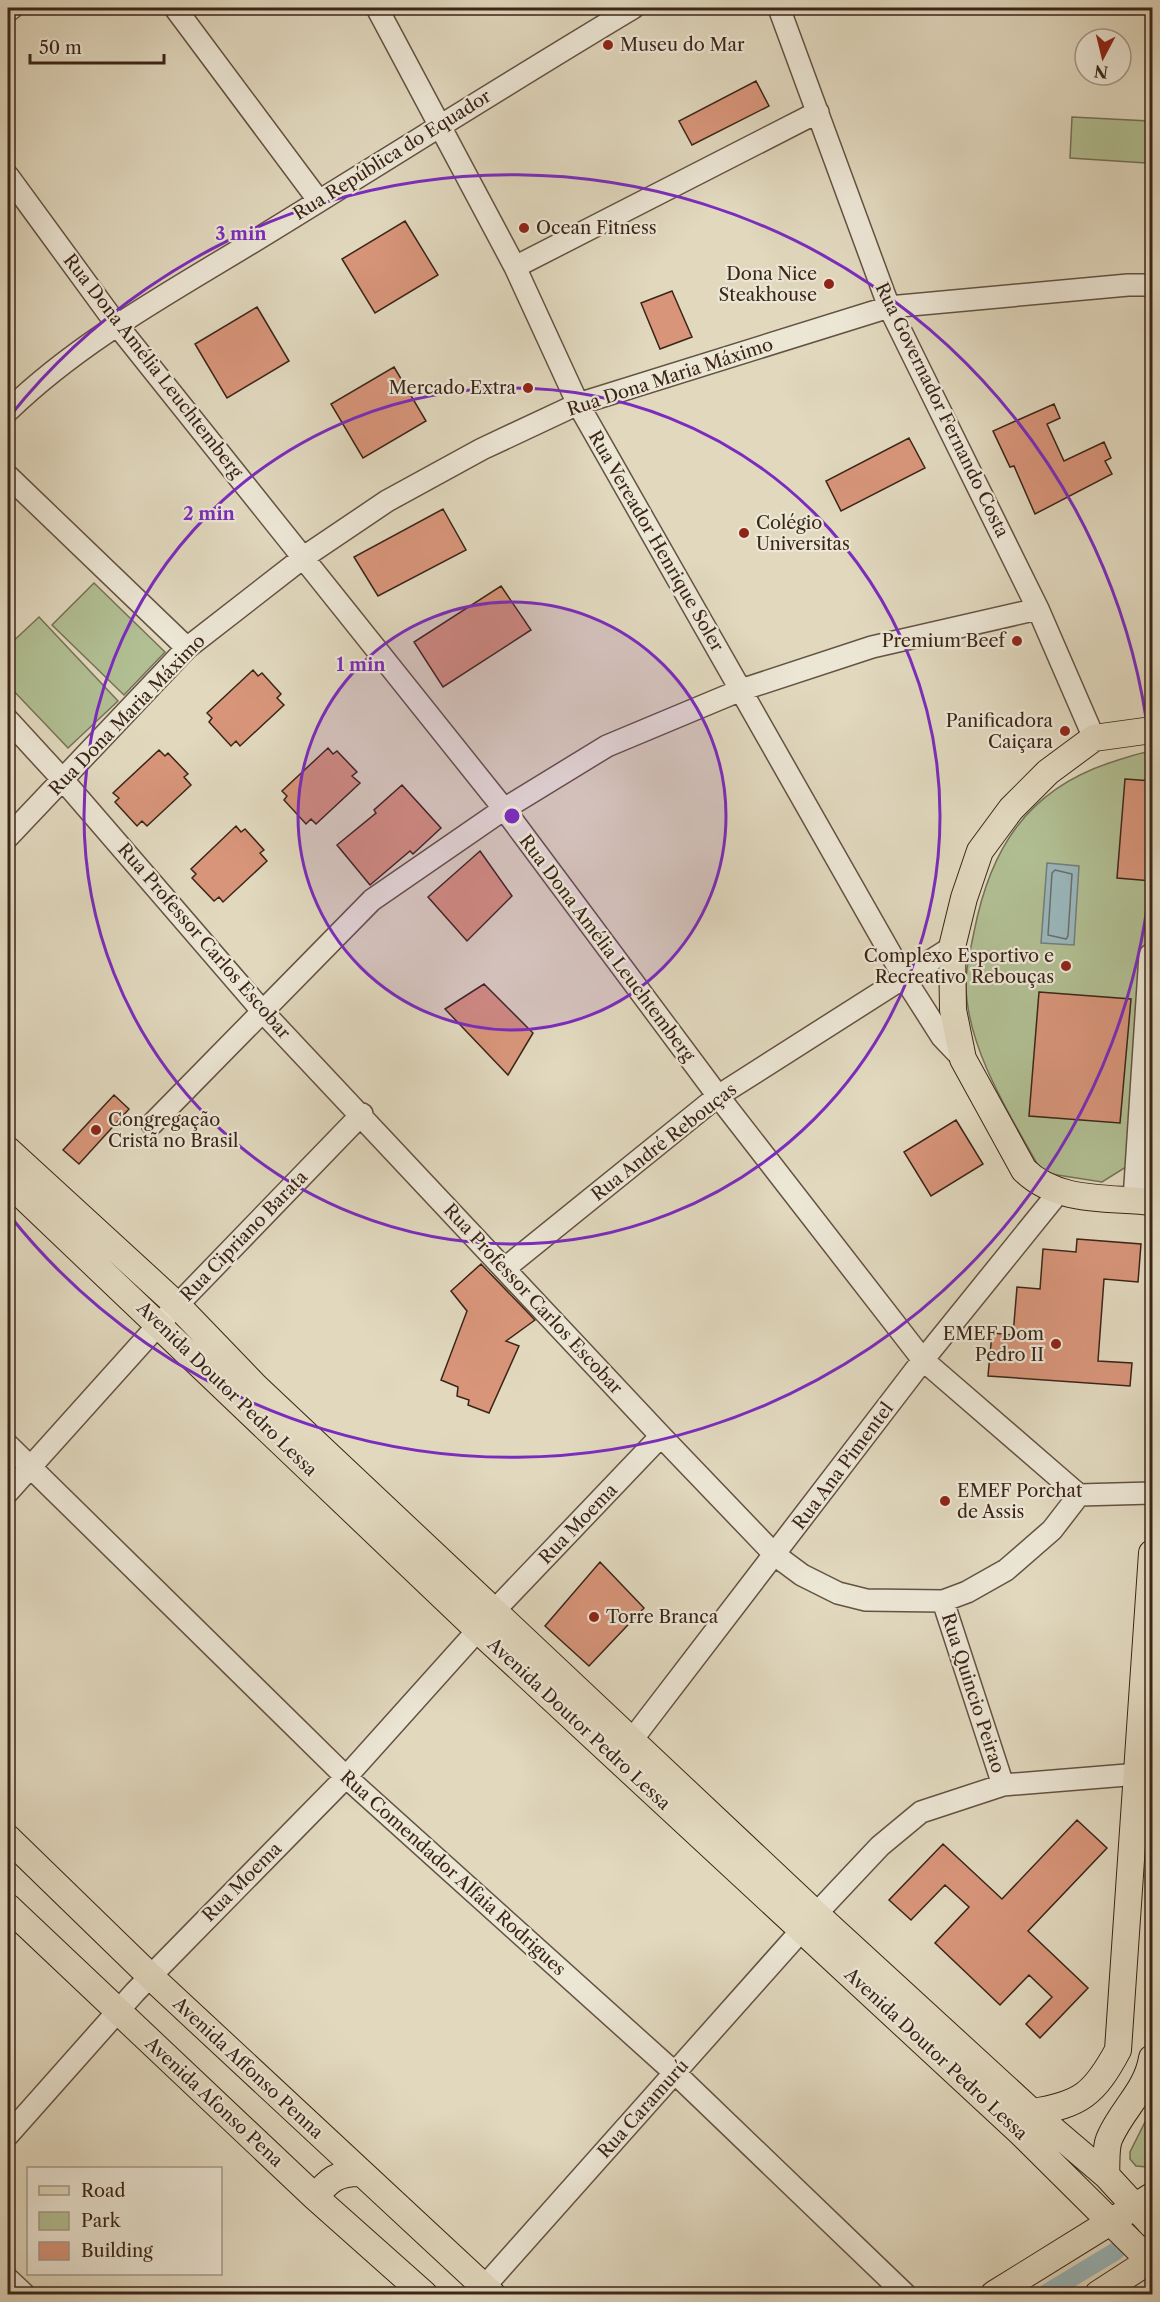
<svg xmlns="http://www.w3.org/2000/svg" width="1160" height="2302" font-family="'Libre Caslon Text',serif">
	<rect width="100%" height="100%" fill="#e1d8be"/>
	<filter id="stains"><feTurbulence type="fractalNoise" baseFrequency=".00333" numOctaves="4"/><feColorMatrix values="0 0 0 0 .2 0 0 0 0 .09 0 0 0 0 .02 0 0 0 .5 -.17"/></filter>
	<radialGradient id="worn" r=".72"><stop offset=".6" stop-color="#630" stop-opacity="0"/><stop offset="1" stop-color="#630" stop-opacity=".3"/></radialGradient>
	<path fill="#b1bf93" stroke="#767256" stroke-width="1.5" d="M1072,117L1149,121L1146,163L1070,158Z
		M94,583L165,652L124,695L52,625Z
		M39,617L118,701L68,748L8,685V646Z
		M1152,751V1098L1135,1096L1126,1167L1102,1182L1051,1174L1039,1167C1009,1114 965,1044 966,982C966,965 971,948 974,932C990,850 1026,791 1109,763C1123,759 1137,753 1152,751Z
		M1152,2108V2163L1147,2167L1136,2166L1130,2159V2152Z"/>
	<path fill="#99b7bc" stroke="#737d7a" stroke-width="1.5" d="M1047,863L1079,866L1074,945L1041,943Z"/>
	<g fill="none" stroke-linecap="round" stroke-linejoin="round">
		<path stroke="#6a6e6a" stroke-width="1.5" d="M1055,870L1072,874L1068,936L1066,939L1048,935L1052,873Z"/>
		<path stroke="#99b7bc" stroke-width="18" d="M1045,2294L1116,2251"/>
	</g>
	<path fill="#d8957a" stroke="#3b2518" stroke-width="1.5" d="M756,81L769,106L692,145L679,121Z
		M405,221L438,275L375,313L342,259Z
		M672,291L692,337L660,349L641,303Z
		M257,307L289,361L227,398L195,344Z
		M394,367L426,421L363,458L331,404Z
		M1054,404L1060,418L1047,424L1064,461L1104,442L1111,458L1105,461L1112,474L1035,514L1014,466L1010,467L993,431Z
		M909,438L925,468L841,511L826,481Z
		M443,509L466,550L378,596L354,557Z
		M501,586L531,630L443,687L414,642Z
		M253,670L258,676L262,673L281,694L277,698L284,705L240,746L236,741L231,746L209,722L212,718L207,713Z
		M328,748L333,754L337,751L357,772L352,776L360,783L316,824L311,819L306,824L284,800L287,796L282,791Z
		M159,750L165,756L168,753L188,774L184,777L191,785L147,826L142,821L137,826L115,802L119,798L113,793Z
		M1125,779L1152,781V881L1117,878Z
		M402,785L441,828L413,854L410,851L370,885L337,845L376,813L374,810Z
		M236,826L241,832L245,829L264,850L260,853L267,861L223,902L219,897L214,901L192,878L196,874L191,869Z
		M480,851L512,896L467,941L428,897Z
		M484,984L533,1033L508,1075L445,1009Z
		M1039,992L1131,999L1120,1123L1029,1116Z
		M114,1095L129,1109L79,1164L63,1150Z
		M956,1120L983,1164L931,1196L904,1152Z
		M1077,1239L1141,1244L1138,1282L1104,1279L1098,1361L1132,1363L1130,1386L988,1376L992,1333L1013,1335L1017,1287L1040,1289L1043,1249L1076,1252Z
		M481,1264L535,1320L506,1341L519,1346L489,1413L468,1405L469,1400L457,1396L458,1387L441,1380L467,1311L451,1291Z
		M600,1562L644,1608L589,1666L545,1626Z
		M1077,1820L1107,1848L1028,1931L1088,1988L1040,2038L1026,2024L1052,1997L1029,1975L1000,2005L935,1943L969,1907L945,1885L911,1920L889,1900L943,1844L1002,1899Z"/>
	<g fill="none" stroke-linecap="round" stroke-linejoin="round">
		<g stroke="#645242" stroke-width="24">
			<path id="minor" d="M175,8L319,201
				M377,8L515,267L578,404L905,979L942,1037L963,1059
				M779,8L889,307L1038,609L1094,738
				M8,11L12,8
				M8,176L117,325L504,809L718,1096L923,1360L1079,1495
				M515,267L818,112
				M8,411C83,338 180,287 269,232C391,157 511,81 633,8
				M8,476L187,648
				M8,720L63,780L264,1013L661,1436L775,1555L802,1575L838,1593L866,1600L943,1601L967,1592L1006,1570L1052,1530L1079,1495
				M8,837L187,648L304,557L387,501L482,449L578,404L889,307L1128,285H1152
				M152,1124L372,900L504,809L607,746L741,690L872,647L1038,609
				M1134,1200L1150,955
				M504,1269L718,1096L952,947
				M8,1445L346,1777L676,2074L905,2294
				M8,1492L159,1324L362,1114
				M1079,1495L1152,1493
				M943,1601L1003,1785
				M494,1611L661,1436
				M631,1741L923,1360L1058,1193
				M8,2135L135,1992L346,1777L478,1630
				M8,2279L24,2294
				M484,2287L816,1914L880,1846L921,1812L1003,1785L1139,1774L1152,1775"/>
		</g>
		<g stroke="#3b2518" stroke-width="28">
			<path id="major" d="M1152,730L1094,738L1048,772L1011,809L980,851L964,898L952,947L953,1010L963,1059L1024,1170C1057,1203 1108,1197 1152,1202
				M8,1150L177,1305L256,1387L816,1914L1032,2112L1106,2175L1152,2225
				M8,1182L478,1630L1021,2133L1152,2263
				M8,1838L150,1976L492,2294
				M8,1907L315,2197L424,2294
				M1032,2112C1081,2105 1095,2093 1118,2050L1152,1553
				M1106,2175C1107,2164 1105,2147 1110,2137C1123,2108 1147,2090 1152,2058
				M315,2197C329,2180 337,2173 359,2173
				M994,2294L1152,2196
				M1098,2294L1152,2259"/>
		</g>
		<use href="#minor" stroke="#ece6d5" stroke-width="21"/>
		<use href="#major" stroke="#e1d8be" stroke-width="26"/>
	</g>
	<circle cx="512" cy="816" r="214" fill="#7b2cbf" fill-opacity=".12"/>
	<g fill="none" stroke="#7b2cbf" stroke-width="3">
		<circle cx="512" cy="816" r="214"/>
		<circle cx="512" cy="816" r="428"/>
		<path d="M1152 861A642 642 0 0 1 10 1216M10 416A642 642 0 0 1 1152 771"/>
	</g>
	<g fill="#8f2418" stroke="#ece6d5" stroke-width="2">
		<circle cx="608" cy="45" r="6"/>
		<circle cx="524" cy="228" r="6"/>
		<circle cx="829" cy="284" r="6"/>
		<circle cx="528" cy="388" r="6"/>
		<circle cx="744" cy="533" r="6"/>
		<circle cx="1017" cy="641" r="6"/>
		<circle cx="1065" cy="731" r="6"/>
		<circle cx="1066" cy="966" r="6"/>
		<circle cx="96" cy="1130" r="6"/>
		<circle cx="1056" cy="1344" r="6"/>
		<circle cx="945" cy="1501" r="6"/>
		<circle cx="594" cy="1617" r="6"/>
	</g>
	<g text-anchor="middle" stroke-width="4.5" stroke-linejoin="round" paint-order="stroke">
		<g font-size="18" fill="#3b2518" stroke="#ece6d5" text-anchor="start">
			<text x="620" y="51">Museu do Mar</text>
			<text x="536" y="234">Ocean Fitness</text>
			<text x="817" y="280" text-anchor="end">Dona Nice<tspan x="817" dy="21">Steakhouse</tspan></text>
			<text x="516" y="394" text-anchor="end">Mercado Extra</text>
			<text x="756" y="529">Colégio<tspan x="756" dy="21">Universitas</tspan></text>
			<text x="1005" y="647" text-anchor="end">Premium Beef</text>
			<text x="1053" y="727" text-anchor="end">Panificadora<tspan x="1053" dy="21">Caiçara</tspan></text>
			<text x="1054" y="962" text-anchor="end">Complexo Esportivo e<tspan x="1054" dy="21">Recreativo Rebouças</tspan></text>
			<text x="108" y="1126">Congregação<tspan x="108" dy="21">Cristã no Brasil</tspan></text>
			<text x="1044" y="1340" text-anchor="end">EMEF Dom<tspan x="1044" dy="21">Pedro II</tspan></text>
			<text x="957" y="1497">EMEF Porchat<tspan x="957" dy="21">de Assis</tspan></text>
			<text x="606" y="1623">Torre Branca</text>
		</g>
		<g font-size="18" fill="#3b2518" stroke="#ece6d5">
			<text transform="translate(392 155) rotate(-32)" y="6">Rua República do Equador</text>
			<text transform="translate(153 366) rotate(52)" y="6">Rua Dona Amélia Leuchtemberg</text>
			<text transform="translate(670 377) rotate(-18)" y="6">Rua Dona Maria Máximo</text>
			<text transform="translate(942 410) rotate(64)" y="6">Rua Governador Fernando Costa</text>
			<text transform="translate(656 541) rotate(60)" y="6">Rua Vereador Henrique Soler</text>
			<text transform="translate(127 715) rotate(-46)" y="6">Rua Dona Maria Máximo</text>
			<text transform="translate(204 941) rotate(49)" y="6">Rua Professor Carlos Escobar</text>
			<text transform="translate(607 948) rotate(53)" y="6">Rua Dona Amélia Leuchtemberg</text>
			<text transform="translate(664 1142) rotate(-38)" y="6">Rua André Rebouças</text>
			<text transform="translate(244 1236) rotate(-46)" y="6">Rua Cipriano Barata</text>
			<text transform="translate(533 1299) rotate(47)" y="6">Rua Professor Carlos Escobar</text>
			<text transform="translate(227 1389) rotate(44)" y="6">Avenida Doutor Pedro Lessa</text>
			<text transform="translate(843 1466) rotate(-53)" y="6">Rua Ana Pimentel</text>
			<text transform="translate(578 1524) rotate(-46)" y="6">Rua Moema</text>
			<text transform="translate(973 1693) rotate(72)" y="6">Rua Quincio Peirao</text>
			<text transform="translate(579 1724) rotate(43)" y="6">Avenida Doutor Pedro Lessa</text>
			<text transform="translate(453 1873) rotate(42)" y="6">Rua Comendador Alfaia Rodrigues</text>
			<text transform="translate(242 1882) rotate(-45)" y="6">Rua Moema</text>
			<text transform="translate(936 2054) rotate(43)" y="6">Avenida Doutor Pedro Lessa</text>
			<text transform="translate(248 2068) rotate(43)" y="6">Avenida Affonso Penna</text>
			<text transform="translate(214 2102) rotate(43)" y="6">Avenida Afonso Pena</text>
			<text transform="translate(643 2109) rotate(-48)" y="6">Rua Caramurú</text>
		</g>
	</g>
	<circle cx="512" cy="816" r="9" fill="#7b2cbf" stroke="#ece6d5" stroke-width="3"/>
	<g font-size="18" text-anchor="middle" font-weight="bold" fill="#7b2cbf" stroke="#ece6d5" stroke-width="4.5" stroke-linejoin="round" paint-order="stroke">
		<text x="241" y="240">3 min</text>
		<text x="209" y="520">2 min</text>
		<text x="361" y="671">1 min</text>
	</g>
	<rect width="1160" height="2302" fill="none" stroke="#e1d8be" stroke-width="30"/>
	<rect x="9" y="9" width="1142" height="2284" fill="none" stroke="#3b2518" stroke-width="3"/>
	<rect x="15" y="15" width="1130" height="2272" fill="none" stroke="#3b2518" stroke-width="1.5"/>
	<rect x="27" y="2167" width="195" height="108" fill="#ece6d5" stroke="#a59989" stroke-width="1.5"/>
	<rect x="39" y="2186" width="30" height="9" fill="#e1d8be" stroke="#a59989" stroke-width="1.5"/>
	<text x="81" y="2197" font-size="18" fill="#3b2518">Road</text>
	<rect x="39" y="2212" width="30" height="18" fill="#b1bf93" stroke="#a59989" stroke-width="1.5"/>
	<text x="81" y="2227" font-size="18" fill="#3b2518">Park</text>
	<rect x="39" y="2242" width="30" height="18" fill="#d8957a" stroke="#a59989" stroke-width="1.5"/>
	<text x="81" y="2257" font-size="18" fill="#3b2518">Building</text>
	<g transform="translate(1103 57) rotate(187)"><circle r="28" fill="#ece6d5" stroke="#a59989" stroke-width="1.5"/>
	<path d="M0-4.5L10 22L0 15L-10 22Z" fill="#8f2418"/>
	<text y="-9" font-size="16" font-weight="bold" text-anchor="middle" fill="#3b2518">N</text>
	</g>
	<path d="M30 54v9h134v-9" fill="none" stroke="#3b2518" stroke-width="3"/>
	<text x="39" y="54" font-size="18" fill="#3b2518" stroke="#ece6d5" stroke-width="4.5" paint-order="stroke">50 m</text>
	<rect width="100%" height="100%" filter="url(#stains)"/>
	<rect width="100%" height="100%" fill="url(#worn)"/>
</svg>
